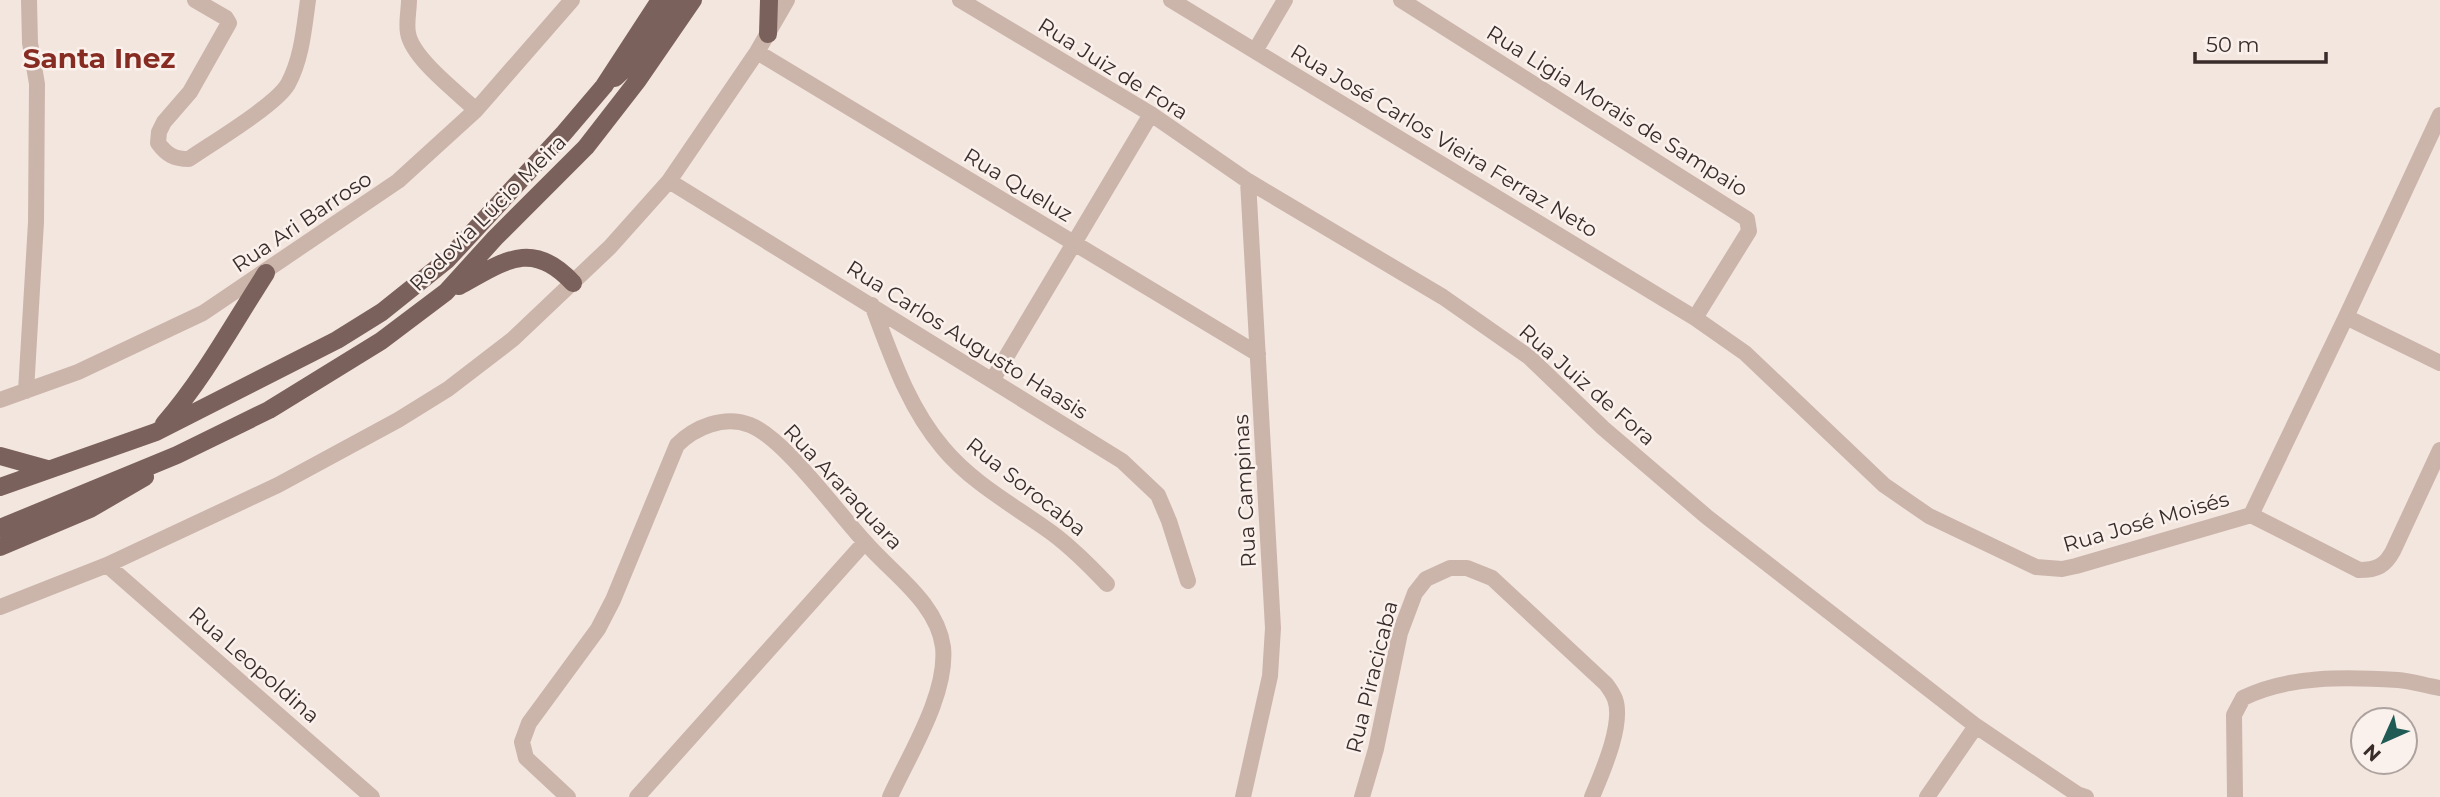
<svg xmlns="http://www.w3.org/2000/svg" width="2440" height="797" font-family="Montserrat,sans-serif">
	<rect width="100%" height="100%" fill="#f3e6df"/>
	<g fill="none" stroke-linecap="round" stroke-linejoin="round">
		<path stroke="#cbb5ab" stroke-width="16" d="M195,0L226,18L229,23L190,92L164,122L159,132L158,143C167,155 174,159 189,159C212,143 276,105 288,84C302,58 304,28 308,0
			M409,0C409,10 406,23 408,33C412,58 457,92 476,110
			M960,0L1151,114L1248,181L1443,297L1529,357L1603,428L1707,517L1976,726L2077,794L2086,797
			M1171,0L1695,318L1745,353L1884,485L1929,516L2036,567L2062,569L2076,566L2251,515L2346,317L2440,115
			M1401,0L1747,219L1749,231L1695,318
			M1255,51L1285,0
			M757,52L1258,354
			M669,181L1122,461L1158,495L1169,521L1188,581
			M872,305C891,355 908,407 943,448C973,484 1015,506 1052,533C1072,548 1090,566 1107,584
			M2346,317L2440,363
			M993,379L1151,114
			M26,391L36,222L37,84L30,43L29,0
			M0,400L78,372L203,313L398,181L476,110L572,0
			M2251,515L2359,570C2377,570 2385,566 2393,551L2440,450
			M107,565L372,797
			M0,607L107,565L278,485L398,420L448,389L513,339L610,247L669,181L757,52L787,0
			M568,797L526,758L522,742L529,723L598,629L613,600L677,445C695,427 724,415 750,425C784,438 837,512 865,542C883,563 907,581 924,604C933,616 941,632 943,647C948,694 909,755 890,797
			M637,797L865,542
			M1243,797L1270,676L1273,628L1248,181
			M1362,797L1376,749L1400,633L1415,593L1426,579L1450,568H1467L1492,578L1606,684C1609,688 1613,694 1615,699C1624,724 1602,773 1592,797
			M1927,797L1976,726
			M2235,797L2234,715L2243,698C2289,675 2348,677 2398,680C2412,681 2426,686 2440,688"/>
		<path stroke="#7b615b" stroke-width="18" d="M768,34L769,0
			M615,78L645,50L678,0
			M459,286C503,262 532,238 573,283
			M164,424C204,378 233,324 266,273
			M0,456L47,469
			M0,487L156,432L337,340L382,312L447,260L564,133L604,86L660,0
			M0,528L177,455L269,410L381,341L446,292L495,238L586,147L638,80L693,0
			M0,547L90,509L145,477"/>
	</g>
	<g text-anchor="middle" stroke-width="5" stroke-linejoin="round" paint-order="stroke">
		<g font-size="21" fill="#392c2a" stroke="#faf1ec">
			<text transform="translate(1113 69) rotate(32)" y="7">Rua Juiz de Fora</text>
			<text transform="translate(1617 111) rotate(32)" y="7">Rua Ligia Morais de Sampaio</text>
			<text transform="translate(1444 141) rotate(31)" y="7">Rua José Carlos Vieira Ferraz Neto</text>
			<text transform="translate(1018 185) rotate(31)" y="7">Rua Queluz</text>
			<text transform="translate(488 213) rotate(-45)" y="7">Rodovia Lúcio Meira</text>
			<text transform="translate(302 222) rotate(-34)" y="7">Rua Ari Barroso</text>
			<text transform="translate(967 340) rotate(32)" y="7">Rua Carlos Augusto Haasis</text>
			<text transform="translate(1587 385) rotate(41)" y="7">Rua Juiz de Fora</text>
			<text transform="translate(843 487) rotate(47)" y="7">Rua Araraquara</text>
			<text transform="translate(1026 487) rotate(38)" y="7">Rua Sorocaba</text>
			<text transform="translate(1245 491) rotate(-93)" y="7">Rua Campinas</text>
			<text transform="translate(2146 522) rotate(-16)" y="7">Rua José Moisés</text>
			<text transform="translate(254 665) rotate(41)" y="7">Rua Leopoldina</text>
			<text transform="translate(1372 677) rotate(-76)" y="7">Rua Piracicaba</text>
		</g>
		<g font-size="28" font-weight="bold" fill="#872c23" stroke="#faf1ec">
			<text x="99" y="68">Santa Inez</text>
		</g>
	</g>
	<g transform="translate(2384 741) rotate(225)"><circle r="33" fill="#faf1ec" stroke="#ada29e" stroke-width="2"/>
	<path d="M0-5L12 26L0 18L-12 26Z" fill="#1f5a55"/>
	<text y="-10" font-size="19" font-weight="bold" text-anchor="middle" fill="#392c2a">N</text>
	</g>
	<path d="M2195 52v10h131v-10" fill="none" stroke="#392c2a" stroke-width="3.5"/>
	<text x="2206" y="52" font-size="21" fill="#392c2a" stroke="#faf1ec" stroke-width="5" paint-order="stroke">50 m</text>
</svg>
